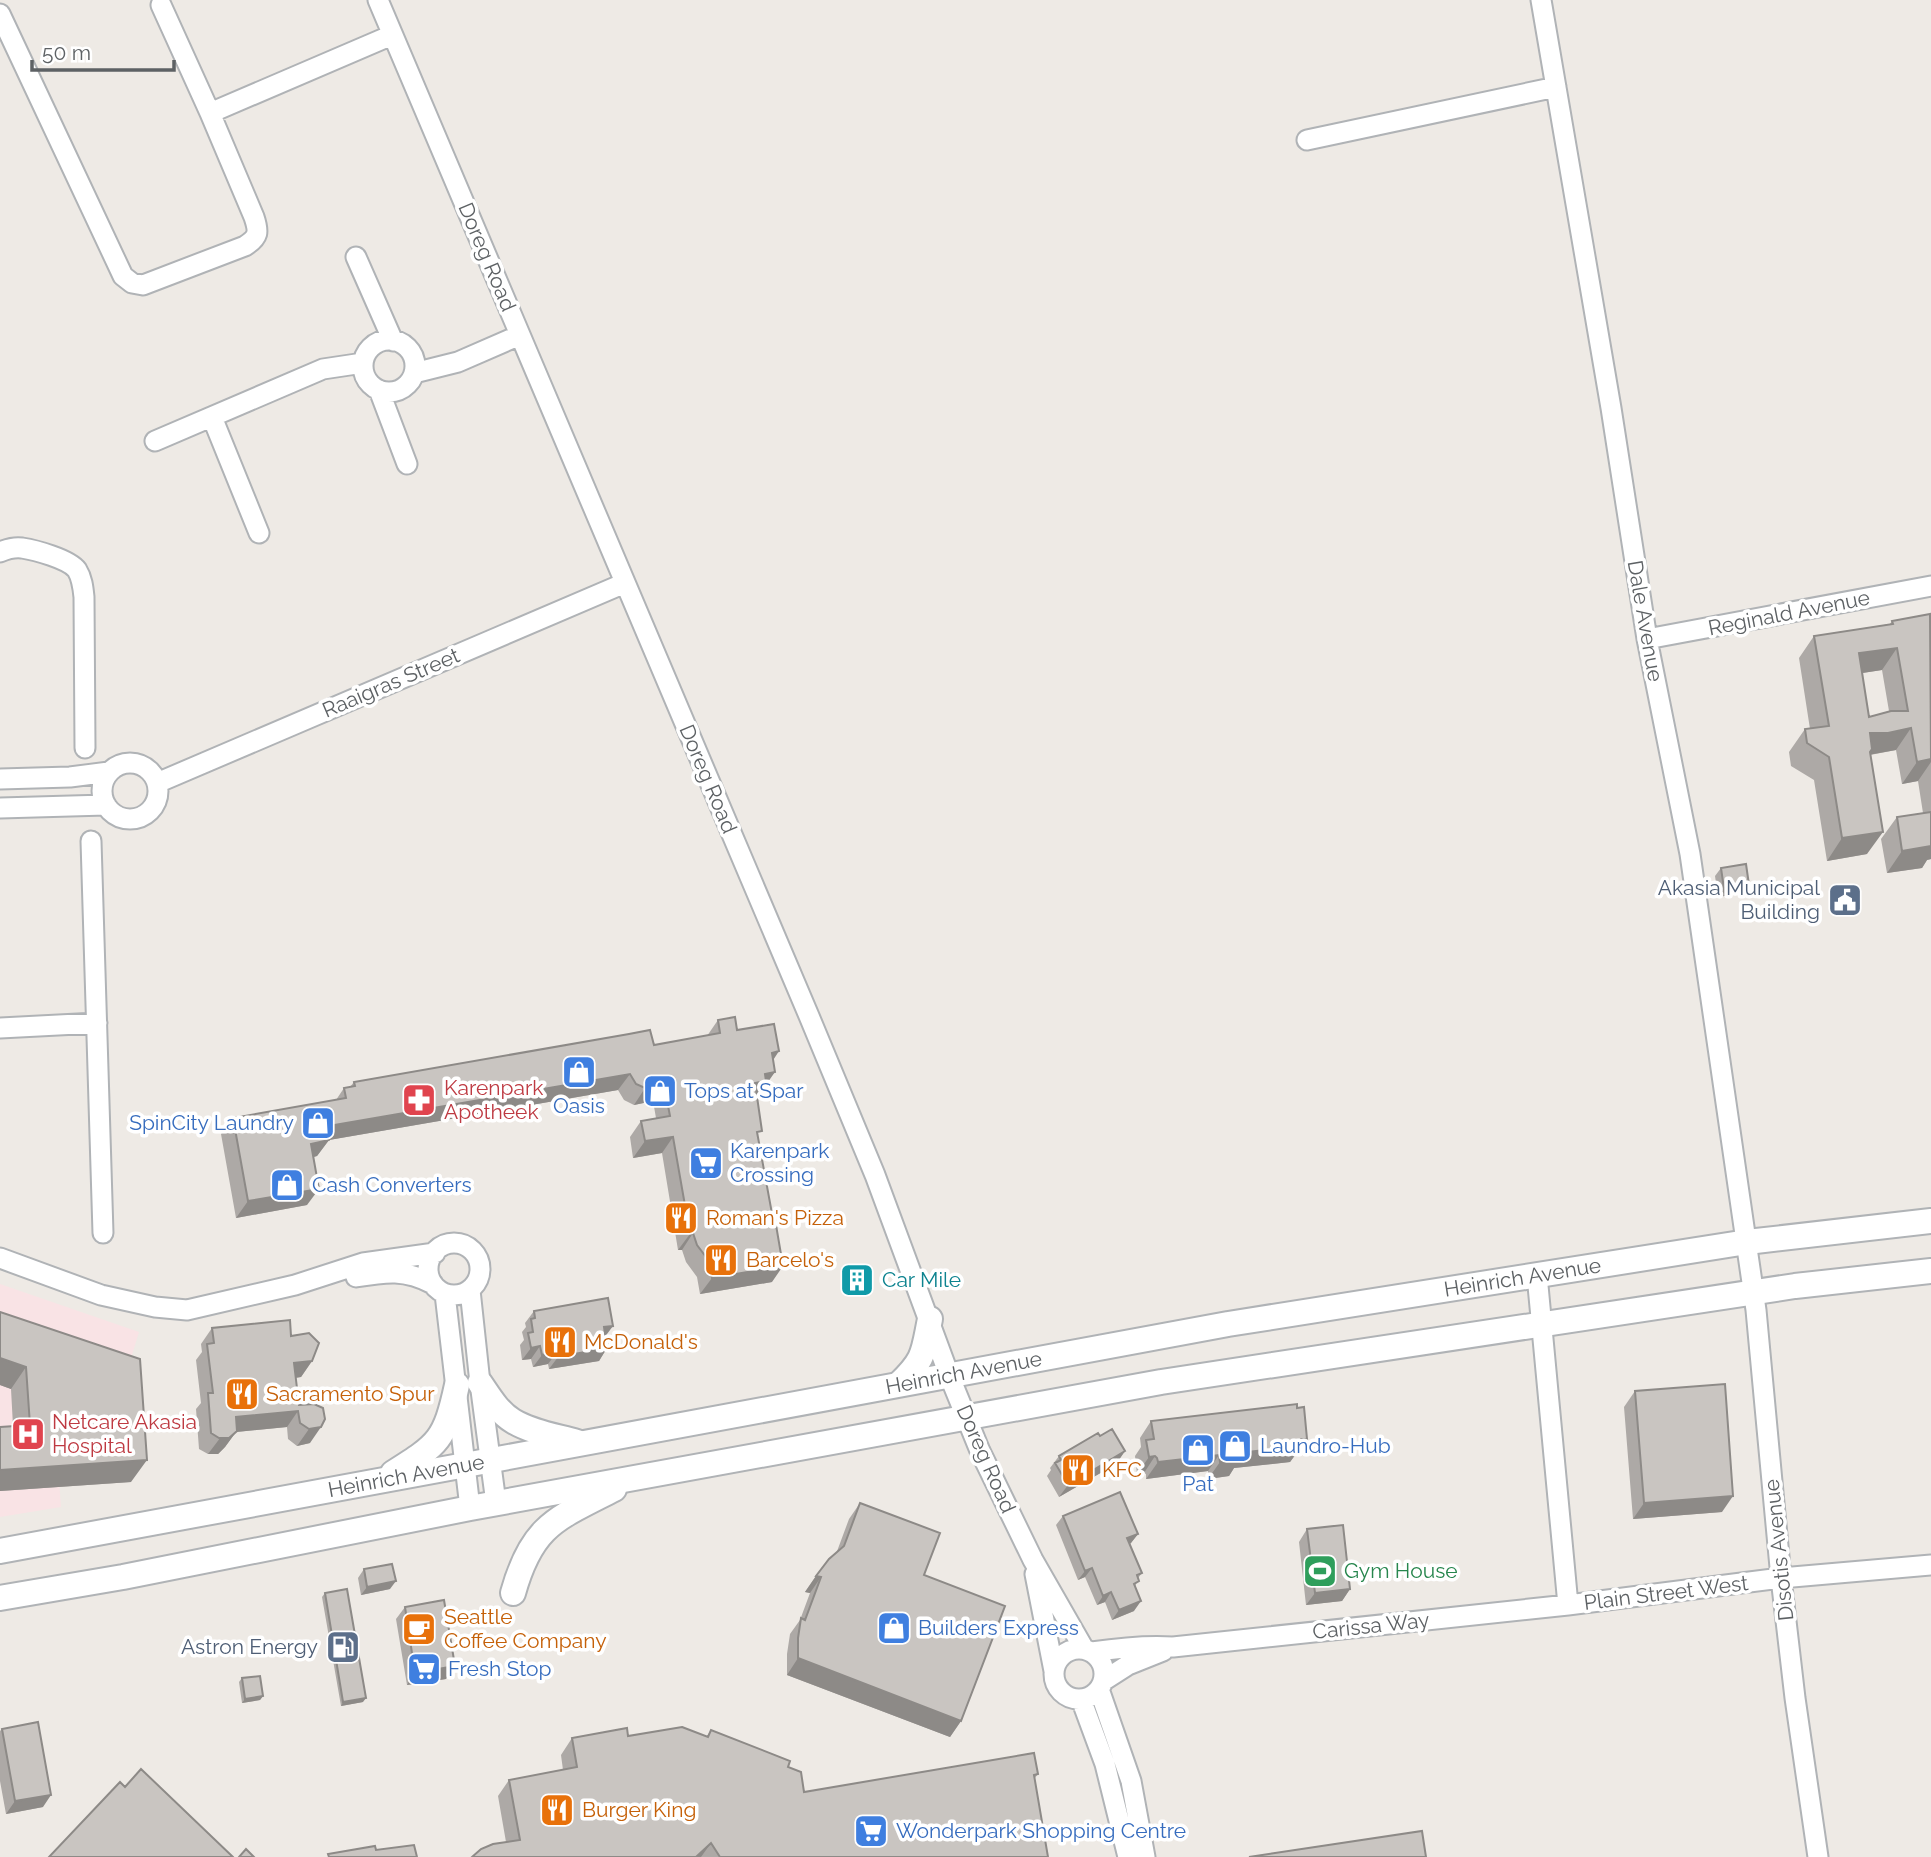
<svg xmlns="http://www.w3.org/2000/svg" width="1931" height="1857" font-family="Raleway,sans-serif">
	<rect width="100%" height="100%" fill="#eeeae5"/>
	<path fill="#f9e3e5" d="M0,1284L139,1332L124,1381L50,1357L61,1507L0,1517Z"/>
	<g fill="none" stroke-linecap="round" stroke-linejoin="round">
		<g stroke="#b0b3b6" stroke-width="23">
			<path id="minor" d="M378,0L809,1016L875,1175L949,1375L980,1451L1033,1560L1084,1649
				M1541,0L1611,408L1647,639L1690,854L1756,1310L1781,1578L1795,1698L1818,1857
				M161,5L210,113
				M0,14L123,276L132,283L143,285L245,246C259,237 259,232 254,217L210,113L392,35
				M1307,140L1556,87
				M356,257L393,341
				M363 366a26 26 0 1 1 52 0a26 26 0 1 1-52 0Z
				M414,373L458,362L520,335
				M379,390L407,464
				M212,417L259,533
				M155,441L323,369L363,363
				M0,552C7,549 14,547 22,548C35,550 69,559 77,570C82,578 83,587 84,597L85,748
				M1647,639L1931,586
				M102 791a28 28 0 1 1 56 0a28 28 0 1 1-56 0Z
				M0,779L70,777L109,772
				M157,783L625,583
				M0,808L106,805
				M91,841L103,1233
				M0,1028L97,1023
				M428 1269a26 26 0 1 1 52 0a26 26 0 1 1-52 0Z
				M0,1258L101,1295L155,1307L187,1310L295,1285L363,1263L435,1253
				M1537,1275L1568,1605
				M356,1277C386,1272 405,1269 433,1284
				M470,1290L480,1383L496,1503
				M445,1294L470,1508
				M1035,1574L1054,1671
				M1054 1674a25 25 0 1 1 50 0a25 25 0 1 1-50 0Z
				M1092,1652C1119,1648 1145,1645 1173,1647L1568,1605L1781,1578L1931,1565
				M1103,1681L1128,1665L1163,1651
				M1099,1689L1131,1781L1145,1857
				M1081,1699L1105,1764L1128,1857"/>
		</g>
		<g stroke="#b0b3b6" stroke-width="28">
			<g id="tertiary">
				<path d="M480,1383C489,1396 498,1412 513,1421C531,1432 556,1436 577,1442"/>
				<path d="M899,1384C925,1359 923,1353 930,1319"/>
				<path d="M393,1473C439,1444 445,1440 457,1385"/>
				<path id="s1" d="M0,1551L1228,1324L1747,1242L1931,1221"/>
				<path d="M513,1593C532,1525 556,1519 614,1489"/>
				<path d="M0,1598L123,1577L470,1508L1161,1382L1795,1286L1931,1271"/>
			</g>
		</g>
		<use href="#minor" stroke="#fff" stroke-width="19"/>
		<use href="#tertiary" stroke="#fff" stroke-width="24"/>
	</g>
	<path fill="#ada9a6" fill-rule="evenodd" d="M1931,619V859L1927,860L1922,868L1887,873L1881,839L1897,817L1923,813L1918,781L1902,784L1896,750L1870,755L1867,854L1827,861L1814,780L1791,766L1789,752L1805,729H1810L1799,658L1814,636L1890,624L1892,621ZM1882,670L1889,711L1869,717L1862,673Z
		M1721,868L1743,893L1718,897L1715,876Z
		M718,1020L737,1030L773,1060L763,1089H761L757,1095L758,1137L772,1282L700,1294L697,1277L686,1262L682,1250H678L662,1153L633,1158L630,1137L641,1121L656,1118L653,1101L634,1105L624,1100L618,1090L329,1140L317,1156L313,1157L307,1205L236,1218L221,1134L233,1118L336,1100L344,1088L350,1087L354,1082L654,1045L707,1036Z
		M851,1269L869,1282L867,1286L850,1289L848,1273Z
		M534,1311L605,1337L607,1348L599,1361L549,1369L548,1364L533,1367L531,1359L522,1360L520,1345L524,1340L522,1332L526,1327L525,1323Z
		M0,1312L131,1482L0,1491V1427L13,1426L11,1389L0,1385Z
		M212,1328L291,1336L312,1361L301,1377L296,1378L299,1405L314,1404L310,1443L297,1446L288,1439L287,1427L236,1432L225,1447L218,1454H208L199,1449L196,1409L201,1403L196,1360L202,1352L201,1344Z
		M1635,1391L1722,1512L1633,1519L1624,1407Z
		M1297,1408L1307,1439L1290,1462L1234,1468L1229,1476L1208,1479V1471L1146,1479V1474L1144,1473L1137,1474L1135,1456L1141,1447L1140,1438L1151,1421Z
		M1100,1436L1125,1451L1116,1464L1059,1497L1047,1476L1051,1470L1050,1468L1059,1456Z
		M860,1503L924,1575L961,1721L950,1737L787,1675V1654L790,1634L800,1620L810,1593L805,1592L816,1576L836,1554L849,1519Z
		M1063,1516L1138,1534L1130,1544L1142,1573L1138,1578L1135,1587L1134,1611L1112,1620L1105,1602L1097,1605L1085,1577L1078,1580L1056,1525Z
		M1307,1529L1350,1589L1342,1601L1306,1605L1299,1542Z
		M364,1569L390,1589L361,1595L358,1578Z
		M325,1593L363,1702L341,1706L322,1597Z
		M405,1607L446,1679L407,1685L396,1619Z
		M242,1678L263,1696L260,1700L242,1703L239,1682Z
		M2,1729L43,1807L6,1814L0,1781V1731Z
		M711,1730L788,1767L804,1792L1038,1774L1034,1779L1048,1857H472L506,1842L498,1796L509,1780L563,1770L561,1755L572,1738L628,1736H707Z"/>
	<path fill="#8d8a87" d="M1897,648L1882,670L1843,676L1859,653Z
		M1911,728L1896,750L1868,755L1870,733Z
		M1931,759V762L1918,781L1902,784L1917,762Z
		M1883,832L1867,854L1827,861L1842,838Z
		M1931,846V859L1927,860L1922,868L1887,873L1902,851Z
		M1749,885L1743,893L1718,897L1724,889Z
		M779,1051L768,1068L772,1053Z
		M775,1072L763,1089H761L755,1097V1083L765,1074Z
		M630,1074L618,1090L329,1140L317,1156L300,1161L311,1144L335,1125Z
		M664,1085L653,1101L634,1105L645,1088Z
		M673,1137L662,1153L633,1158L645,1141Z
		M319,1189L307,1205L236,1218L248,1201Z
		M693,1233L682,1250H678L690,1234Z
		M783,1266L772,1282L700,1294L712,1278Z
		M869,1282L867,1286L850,1289L853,1285Z
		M613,1326L604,1338V1327Z
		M540,1346L531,1359L522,1360L531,1348Z
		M607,1348L599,1361L549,1369L558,1357Z
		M557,1352L548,1364L533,1367L542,1355Z
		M0,1358L26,1367L11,1389L0,1385Z
		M312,1361L301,1377L283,1379L294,1363Z
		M298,1411L287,1427L236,1432L225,1447L218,1454H208L236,1417Z
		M321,1427L310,1443L297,1446L309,1429Z
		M1301,1439H1307L1290,1462L1234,1468L1229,1476L1208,1479L1220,1462L1239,1453Z
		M1125,1451L1116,1464L1059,1497L1068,1485Z
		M1219,1455L1208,1471L1146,1479L1158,1462Z
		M1155,1456L1144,1473L1137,1474L1149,1457Z
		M147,1460L131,1482L0,1491V1470Z
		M1733,1496L1722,1512L1633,1519L1644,1503Z
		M1138,1534L1131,1543L1120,1548L1127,1538Z
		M1092,1568L1085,1577L1078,1580L1085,1571Z
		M816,1576L821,1577L810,1593L805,1592Z
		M396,1581L390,1589L361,1595L367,1587Z
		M1350,1589L1342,1601L1306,1605L1315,1593Z
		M1111,1592L1105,1602L1097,1605L1103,1596Z
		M1141,1601L1134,1611L1112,1620L1119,1610Z
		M798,1658L961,1721L950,1737L787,1675Z
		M455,1666L446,1679L407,1685L415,1673Z
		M263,1696L260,1700L242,1703L245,1699Z
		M366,1698L363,1702L341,1706L343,1702Z
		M51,1795L43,1807L6,1814L15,1801Z
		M711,1843L701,1857H696Z"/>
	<path fill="#c9c5c1" stroke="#8d8a87" stroke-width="2" fill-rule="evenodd" d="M1930,614L1931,759L1917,762L1911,728L1888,733H1870L1872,749L1870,752L1883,832L1842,838L1829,757L1807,743L1805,729L1829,726L1814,636L1893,624L1892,621ZM1897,648L1908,711H1891L1869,717L1859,653Z
		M1931,812V846L1902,851L1897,817Z
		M1746,864L1749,885L1724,889L1721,868Z
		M735,1017L737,1030L774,1024L779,1051L772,1053L775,1072L765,1074L766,1081L755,1083L762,1131L757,1132L773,1219H775L783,1266L712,1278L709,1261L697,1245L693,1233L690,1234L673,1137L645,1141L641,1121L670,1116L664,1085L645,1088L636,1084L630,1074L335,1125L329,1140L311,1144L319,1189L248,1201L233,1118L346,1098L344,1088L355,1086L354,1082L629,1034L650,1030L654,1045L720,1033L718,1020Z
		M867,1267L869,1282L853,1285L851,1269Z
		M608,1298L613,1326L604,1327L607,1348L558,1357L557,1352L542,1355L540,1346L531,1348L528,1333L533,1332L531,1319L535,1318L534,1311Z
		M0,1312L140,1359L147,1460L0,1470V1427L30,1425L26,1367L0,1358Z
		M290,1320L291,1336L309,1333L319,1343L312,1361L294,1363L299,1405L314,1404L323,1408L325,1419L321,1427L309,1429L300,1423L298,1411L236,1417L237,1431L229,1438H219L211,1433L208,1393H213L207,1344L214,1343L212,1328Z
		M1725,1384L1733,1496L1644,1503L1635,1391Z
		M1297,1404V1408L1304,1407L1307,1439H1301V1446L1239,1453L1240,1460L1220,1462L1219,1455L1158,1462L1157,1458L1155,1456L1149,1457L1146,1440L1154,1439L1151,1421Z
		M1112,1429L1125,1451L1068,1485L1055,1463L1061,1460L1059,1456L1098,1433L1100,1436Z
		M1120,1492L1138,1534L1127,1538L1142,1573L1137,1575L1139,1581L1134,1584L1141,1601L1119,1610L1111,1592L1103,1596L1092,1568L1085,1571L1063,1516Z
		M860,1503L940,1533L924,1575L1005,1606L961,1721L798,1658V1638L801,1618L805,1620L821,1577L816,1576L829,1559L844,1546Z
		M1343,1525L1350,1589L1315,1593L1307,1529Z
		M392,1564L396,1581L367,1587L364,1569Z
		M347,1589L366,1698L343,1702L325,1593Z
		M444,1600L455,1666L415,1673L405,1607Z
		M260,1676L263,1696L245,1699L242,1678Z
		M38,1722L51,1795L15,1801L2,1729Z
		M682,1727L708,1737L711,1730L790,1761L788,1767L801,1772L804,1792L1034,1753L1038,1774L1034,1775L1048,1857H720L711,1843L696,1857H472L481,1849L493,1844L520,1840L509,1780L577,1767L572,1738L627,1728L628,1736Z
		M141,1769L233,1857H49L120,1782L125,1787Z
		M1422,1831L1426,1857H1249Z
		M414,1845L417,1857H329L328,1854L375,1846L376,1850Z
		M246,1849L254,1857H239Z"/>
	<defs>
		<g id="civic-square" transform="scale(1.75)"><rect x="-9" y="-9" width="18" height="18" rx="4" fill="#5c6f8a" stroke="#fff"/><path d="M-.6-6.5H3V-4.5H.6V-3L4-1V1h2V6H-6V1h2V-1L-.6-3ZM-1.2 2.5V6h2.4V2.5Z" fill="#fff"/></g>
		<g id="shop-square" transform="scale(1.75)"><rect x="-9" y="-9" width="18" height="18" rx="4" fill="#3f7fe0" stroke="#fff"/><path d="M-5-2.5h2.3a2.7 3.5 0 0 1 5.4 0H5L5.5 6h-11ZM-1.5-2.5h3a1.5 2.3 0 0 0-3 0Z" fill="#fff"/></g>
		<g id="pharmacy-square" transform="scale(1.75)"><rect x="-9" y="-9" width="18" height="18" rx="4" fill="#e0444e" stroke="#fff"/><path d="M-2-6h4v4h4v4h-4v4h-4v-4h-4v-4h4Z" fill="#fff"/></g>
		<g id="supermarket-square" transform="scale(1.75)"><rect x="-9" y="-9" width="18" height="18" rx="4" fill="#3f7fe0" stroke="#fff"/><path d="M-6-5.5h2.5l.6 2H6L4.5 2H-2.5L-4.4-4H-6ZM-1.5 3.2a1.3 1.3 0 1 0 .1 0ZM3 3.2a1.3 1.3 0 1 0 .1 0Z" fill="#fff"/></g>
		<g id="restaurant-square" transform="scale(1.75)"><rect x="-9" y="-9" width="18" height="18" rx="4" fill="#e8710a" stroke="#fff"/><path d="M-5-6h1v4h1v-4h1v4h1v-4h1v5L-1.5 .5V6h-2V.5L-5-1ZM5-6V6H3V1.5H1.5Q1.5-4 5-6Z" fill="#fff"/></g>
		<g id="building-square" transform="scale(1.75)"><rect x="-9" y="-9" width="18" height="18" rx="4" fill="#0f9aa8" stroke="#fff"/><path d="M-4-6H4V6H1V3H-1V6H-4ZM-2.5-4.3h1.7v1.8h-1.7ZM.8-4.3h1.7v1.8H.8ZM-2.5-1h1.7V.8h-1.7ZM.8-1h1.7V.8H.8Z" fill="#fff"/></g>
		<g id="hospital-square" transform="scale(1.75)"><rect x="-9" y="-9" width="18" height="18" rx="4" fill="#e0444e" stroke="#fff"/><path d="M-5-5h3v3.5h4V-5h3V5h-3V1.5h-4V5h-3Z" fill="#fff"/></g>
		<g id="stadium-square" transform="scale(1.75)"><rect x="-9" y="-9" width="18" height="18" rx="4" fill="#2e9e5b" stroke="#fff"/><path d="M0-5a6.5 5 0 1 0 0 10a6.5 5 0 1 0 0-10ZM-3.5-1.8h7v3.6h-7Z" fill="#fff"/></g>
		<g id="cafe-square" transform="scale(1.75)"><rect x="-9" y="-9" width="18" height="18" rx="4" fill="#e8710a" stroke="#fff"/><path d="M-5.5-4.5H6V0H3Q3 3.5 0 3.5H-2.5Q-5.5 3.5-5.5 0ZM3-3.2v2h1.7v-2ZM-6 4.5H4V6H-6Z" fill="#fff"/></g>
		<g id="fuel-square" transform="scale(1.75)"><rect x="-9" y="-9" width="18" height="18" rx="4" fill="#5c6f8a" stroke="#fff"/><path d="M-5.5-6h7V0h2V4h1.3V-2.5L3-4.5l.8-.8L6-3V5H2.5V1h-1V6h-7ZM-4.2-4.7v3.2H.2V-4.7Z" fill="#fff"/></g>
	</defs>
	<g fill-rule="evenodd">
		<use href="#civic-square" x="1845" y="900"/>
		<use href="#shop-square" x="579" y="1072"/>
		<use href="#shop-square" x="660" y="1091"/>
		<use href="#pharmacy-square" x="419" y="1100"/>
		<use href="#shop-square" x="318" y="1123"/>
		<use href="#supermarket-square" x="706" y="1163"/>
		<use href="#shop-square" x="287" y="1185"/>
		<use href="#restaurant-square" x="681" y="1218"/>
		<use href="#restaurant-square" x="721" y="1260"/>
		<use href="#building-square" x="857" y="1280"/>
		<use href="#restaurant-square" x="560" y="1342"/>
		<use href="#restaurant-square" x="242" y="1394"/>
		<use href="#hospital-square" x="28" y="1434"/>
		<use href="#shop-square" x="1235" y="1446"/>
		<use href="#shop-square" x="1198" y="1450"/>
		<use href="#restaurant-square" x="1078" y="1470"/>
		<use href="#stadium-square" x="1320" y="1571"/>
		<use href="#shop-square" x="894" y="1628"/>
		<use href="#cafe-square" x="419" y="1629"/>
		<use href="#fuel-square" x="343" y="1647"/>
		<use href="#supermarket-square" x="424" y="1669"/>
		<use href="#restaurant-square" x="557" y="1810"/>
		<use href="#supermarket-square" x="871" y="1831"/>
	</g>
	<g text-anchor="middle" stroke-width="7" stroke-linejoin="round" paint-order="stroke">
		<g font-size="21" fill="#5d6164" stroke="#fff">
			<text transform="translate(487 257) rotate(67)" y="7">Doreg Road</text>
			<text transform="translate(1789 613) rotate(-11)" y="7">Reginald Avenue</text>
			<text transform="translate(1645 621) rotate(80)" y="7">Dale Avenue</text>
			<text transform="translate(391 683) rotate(-23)" y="7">Raaigras Street</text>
			<text transform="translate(708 779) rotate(67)" y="7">Doreg Road</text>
			<text dy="7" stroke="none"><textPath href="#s1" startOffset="1547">Heinrich Avenue</textPath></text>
			<text dy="7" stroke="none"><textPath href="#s1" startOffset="980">Heinrich Avenue</textPath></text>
			<text transform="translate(986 1459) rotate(66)" y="7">Doreg Road</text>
			<text dy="7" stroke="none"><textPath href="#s1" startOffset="413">Heinrich Avenue</textPath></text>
			<text transform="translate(1779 1550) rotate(-96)" y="7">Disotis Avenue</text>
			<text transform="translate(1666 1593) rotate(-7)" y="7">Plain Street West</text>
			<text transform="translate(1371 1626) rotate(-6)" y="7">Carissa Way</text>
		</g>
		<g font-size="21" fill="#4e5e75" stroke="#fff" text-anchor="end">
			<text x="1820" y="895">Akasia Municipal<tspan x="1820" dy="24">Building</tspan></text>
			<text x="318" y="1654">Astron Energy</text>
		</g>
		<g font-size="21" fill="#be3a42" stroke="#fff" text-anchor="start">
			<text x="444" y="1095">Karenpark<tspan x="444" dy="24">Apotheek</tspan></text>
			<text x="52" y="1429">Netcare Akasia<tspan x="52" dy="24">Hospital</tspan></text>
		</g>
		<g font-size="21" fill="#366cbe" stroke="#fff" text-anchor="start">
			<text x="684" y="1098">Tops at Spar</text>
			<text x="579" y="1113" text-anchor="middle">Oasis</text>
			<text x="294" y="1130" text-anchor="end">SpinCity Laundry</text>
			<text x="730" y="1158">Karenpark<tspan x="730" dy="24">Crossing</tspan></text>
			<text x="312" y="1192">Cash Converters</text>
			<text x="1260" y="1453">Laundro-Hub</text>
			<text x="1198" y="1491" text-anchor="middle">Pat</text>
			<text x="918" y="1635">Builders Express</text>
			<text x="448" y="1676">Fresh Stop</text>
			<text x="896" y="1838">Wonderpark Shopping Centre</text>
		</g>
		<g font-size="21" fill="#c56008" stroke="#fff" text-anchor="start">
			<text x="706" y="1225">Roman's Pizza</text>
			<text x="746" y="1267">Barcelo's</text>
			<text x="584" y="1349">McDonald's</text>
			<text x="266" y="1401">Sacramento Spur</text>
			<text x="1102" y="1477">KFC</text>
			<text x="444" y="1624">Seattle<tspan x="444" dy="24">Coffee Company</tspan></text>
			<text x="582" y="1817">Burger King</text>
		</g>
		<g font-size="21" fill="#0d838f" stroke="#fff" text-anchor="start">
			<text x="882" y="1287">Car Mile</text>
		</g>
		<g font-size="21" fill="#27864d" stroke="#fff" text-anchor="start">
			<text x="1344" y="1578">Gym House</text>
		</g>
	</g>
	<path d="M32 60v10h142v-10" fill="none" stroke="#5d6164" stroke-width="3.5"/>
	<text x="42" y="60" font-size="21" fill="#5d6164" stroke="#ffffff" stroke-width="5" paint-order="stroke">50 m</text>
</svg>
